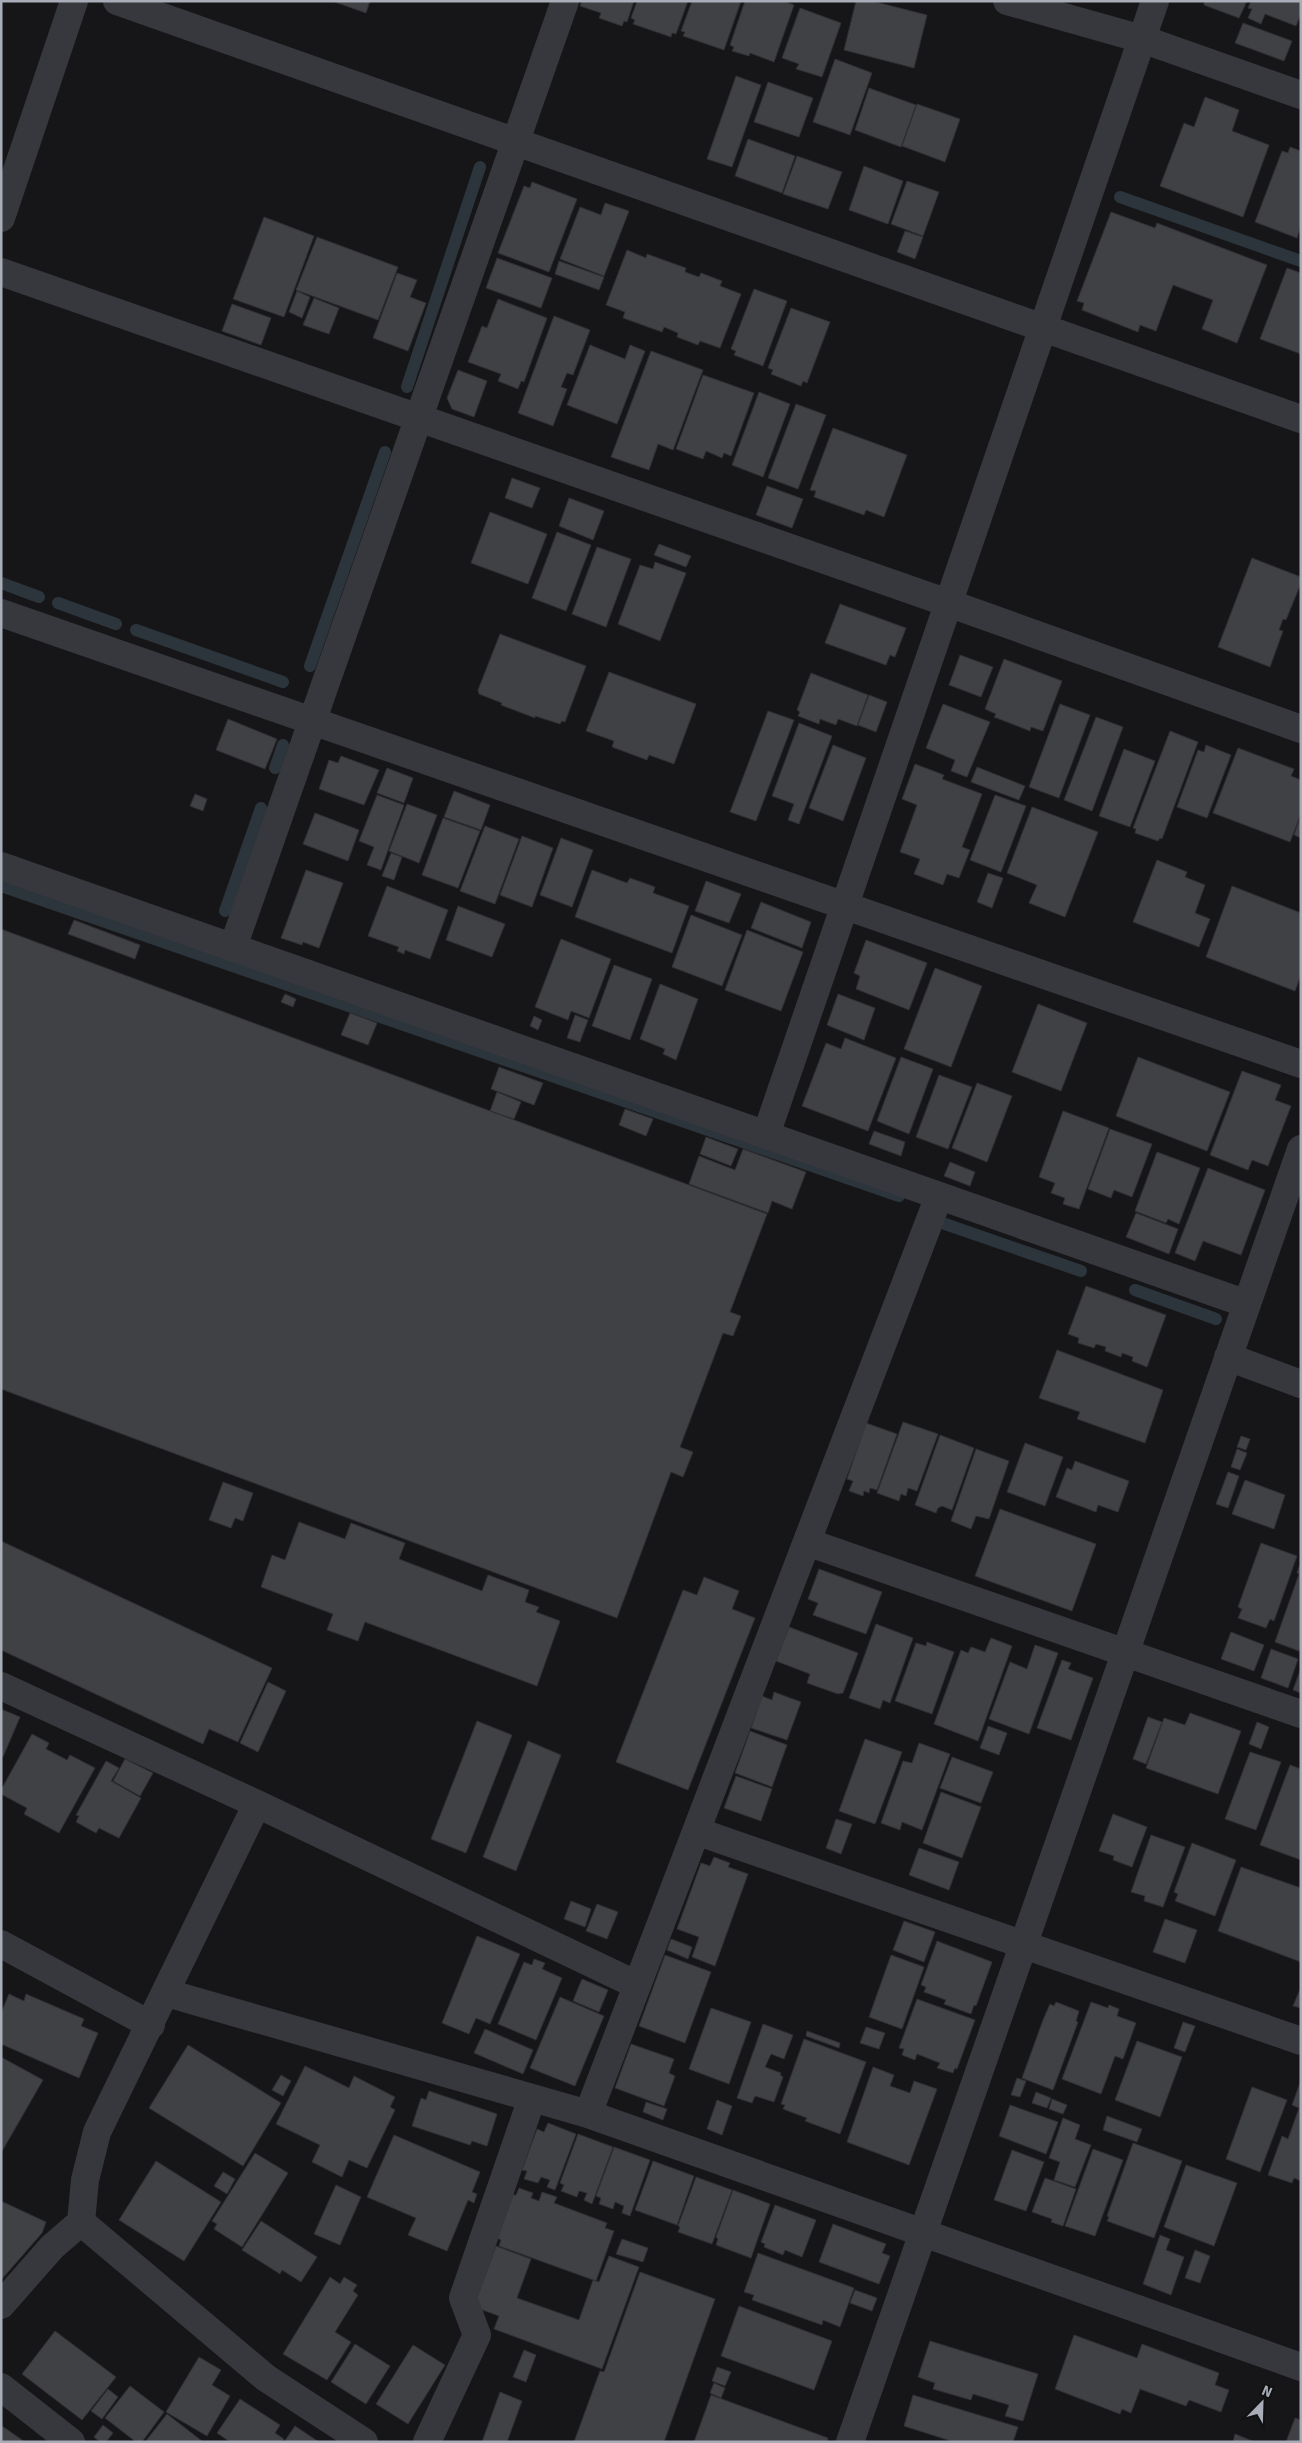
<svg xmlns="http://www.w3.org/2000/svg" width="1302" height="2443" font-family="Signika,sans-serif">
	<rect width="100%" height="100%" fill="#161618"/>
	<g fill="none" stroke-linecap="round" stroke-linejoin="round">
		<path stroke="#2c353c" stroke-width="12" d="M1120,197L1301,261
			M407,387L480,167
			M1,583L39,597
			M58,603L116,624
			M136,630L283,682
			M310,666L385,452
			M275,768L283,745
			M1,886L899,1196
			M225,911L261,808
			M945,1224L1081,1271
			M1135,1290L1216,1319"/>
	</g>
	<path fill="#404145" stroke="#303034" d="M332,1H370L366,13Z
		M582,1H634L627,22L624,21L622,26L599,18L601,13L580,6Z
		M637,1H688L676,34L672,33L671,37L633,24L635,20L631,18Z
		M692,1H741L724,50L683,36L685,32L681,31Z
		M745,1H784L794,5L774,62L750,53L749,56L732,51L734,47L730,45Z
		M856,1H872L927,15L914,68L844,50Z
		M1204,1H1247L1239,18L1204,5Z
		M1251,1H1301V14L1296,26L1265,14L1261,24L1248,18L1252,9L1248,8Z
		M800,8L841,23L822,77L796,69L799,64L782,58Z
		M1243,23L1292,41L1284,61L1235,43Z
		M835,59L872,73L850,135L813,122Z
		M736,76L761,85L732,167L707,159Z
		M768,82L813,98L799,137L754,122Z
		M869,88L916,105L901,147L855,130Z
		M1205,97L1239,110L1232,131L1269,145L1243,217L1160,186L1184,123L1194,127Z
		M917,104L960,119L945,162L902,146Z
		M748,139L795,156L782,193L735,176Z
		M1290,147L1301,151V226L1297,238L1255,222L1282,151L1288,153Z
		M797,156L842,172L828,209L783,194Z
		M864,166L903,181L888,224L849,210Z
		M907,181L939,192L923,236L891,224Z
		M532,182L577,199L549,272L498,253L524,186L530,188Z
		M605,203L629,211L604,276L560,259L580,207L601,215Z
		M1111,212L1155,228L1157,223L1267,265L1237,343L1202,329L1213,300L1173,285L1156,331L1140,325L1138,332L1082,310L1084,303L1077,301Z
		M264,217L314,236L284,317L233,299Z
		M905,231L923,237L915,259L897,252Z
		M317,237L398,267L378,320L296,290Z
		M627,250L646,258L647,254L686,268L685,272L699,277L701,273L722,281L720,286L741,294L720,348L700,341L698,345L677,337L678,333L664,327L662,332L623,318L625,312L606,305Z
		M497,258L552,278L541,308L486,288Z
		M559,261L604,277L599,290L555,274Z
		M1287,268L1301,273V354L1260,339Z
		M397,273L417,280L410,297L426,303L408,351L373,338Z
		M754,289L787,301L763,366L734,355L736,351L731,349Z
		M297,291L310,297L302,318L289,312Z
		M314,298L339,308L329,334L303,325Z
		M498,299L547,318L524,382L521,381L518,389L498,381L501,374L468,362L482,326L487,328Z
		M232,304L271,318L261,345L222,331Z
		M791,308L830,322L807,383L803,381L801,386L771,374L773,370L768,368Z
		M554,316L590,330L573,375L567,373L561,387L567,389L553,426L518,413Z
		M590,345L625,359L630,345L645,351L617,424L567,405Z
		M651,351L703,370L673,450L658,444L649,470L611,457Z
		M458,370L487,381L474,417L452,409L447,398Z
		M703,375L754,393L731,456L724,453L722,458L706,451L703,459L676,449Z
		M759,392L790,404L763,477L732,465Z
		M796,404L826,415L798,489L768,478Z
		M833,428L907,455L884,517L866,510L864,515L814,497L816,491L810,490Z
		M512,478L540,488L532,508L505,498Z
		M767,486L803,499L792,528L756,515Z
		M569,498L604,511L593,540L559,526Z
		M490,512L547,534L528,584L471,563Z
		M557,532L591,545L566,611L532,598Z
		M659,544L691,556L686,567L654,555Z
		M597,547L631,559L606,627L572,614Z
		M1252,558L1301,577V583L1286,620L1283,619L1279,630L1283,631L1270,667L1218,647Z
		M655,562L686,573L660,641L618,624L640,565L653,569Z
		M840,604L906,628L895,657L890,655L886,665L825,643Z
		M500,634L586,666L565,722L562,721L560,724L535,716V718L501,705L502,703L479,694L478,690Z
		M960,655L993,667L981,697L949,685Z
		M1004,659L1062,681L1043,731L1031,727L1030,731L994,717L996,714L985,709Z
		M609,672L696,704L674,764L649,755L647,760L612,747L614,741L586,731Z
		M811,673L868,695L857,726L838,719L836,725L820,719L819,724L798,716L800,712L797,710Z
		M869,695L887,702L876,732L858,725Z
		M943,704L990,722L967,777L951,771L955,760L926,748Z
		M1060,704L1090,715L1059,798L1029,787Z
		M768,711L794,720L756,821L730,812Z
		M1096,717L1123,727L1092,811L1064,800Z
		M228,719L277,739L265,769L216,750Z
		M799,723L832,736L799,824L788,820L794,804L772,796Z
		M1170,731L1198,742L1162,839L1160,838L1158,841L1135,833L1136,829L1133,828Z
		M833,745L866,758L843,821L809,808Z
		M1206,745L1231,755L1207,818L1177,807L1198,750L1204,752Z
		M1238,748L1294,769L1291,776L1301,780V814L1290,842L1213,813Z
		M1124,749L1155,761L1130,827L1099,816Z
		M341,756L379,770L364,805L319,789L329,760L338,763Z
		M915,764L944,775L942,779L982,794L962,847L970,850L959,878L947,874L943,885L914,874L920,859L900,852L917,805L902,799Z
		M977,767L1025,786L1019,800L971,782Z
		M387,768L413,778L404,803L377,793Z
		M454,791L490,805L481,830L444,817Z
		M195,794L207,799L203,811L190,806Z
		M377,795L404,805L381,870L367,865L374,847L359,841Z
		M995,795L1026,806L1001,872L970,860Z
		M407,804L437,815L419,863L389,851Z
		M1032,807L1098,832L1065,917L1029,903L1037,885L1007,873Z
		M315,813L359,830L348,861L303,844Z
		M1301,815V838L1294,835Z
		M443,818L480,831L458,888L422,875Z
		M485,826L519,839L495,904L460,891Z
		M522,836L553,848L532,907L500,895Z
		M561,838L593,850L572,907L540,895Z
		M391,853L402,857L394,880L382,876Z
		M1157,860L1187,872L1185,877L1205,885L1195,913L1210,919L1199,947L1133,922Z
		M306,870L343,883L319,948L303,942L302,945L281,938Z
		M592,870L627,883L630,878L655,887L653,893L689,906L672,953L575,917Z
		M988,873L1003,878L992,908L977,902Z
		M706,881L741,894L729,923L695,911Z
		M387,886L448,910L430,959L405,950L404,954L397,951L399,947L368,936Z
		M1232,886L1301,913V975L1295,991L1206,957Z
		M761,902L811,922L802,948L751,928Z
		M458,906L505,924L492,957L446,940Z
		M691,915L742,935L722,986L672,967Z
		M74,920L140,945L135,959L68,934Z
		M1,929L767,1214L730,1312L741,1316L733,1336L723,1333L680,1447L693,1452L683,1477L671,1472L617,1618L1,1389Z
		M747,930L803,952L781,1011L725,990Z
		M561,939L611,959L589,1018L571,1011L568,1020L535,1007Z
		M866,940L927,963L909,1010L856,989L860,976L854,973Z
		M614,965L652,979L630,1040L592,1026Z
		M935,968L982,986L951,1067L904,1049Z
		M660,984L698,999L676,1060L663,1054L665,1049L640,1039Z
		M285,994L296,999L293,1007L281,1002Z
		M838,994L875,1008L864,1040L827,1025Z
		M1038,1004L1087,1023L1061,1091L1012,1072Z
		M350,1013L377,1023L368,1045L341,1035Z
		M575,1015L588,1020L580,1042L567,1038Z
		M534,1016L542,1020L538,1030L530,1026Z
		M845,1038L896,1058L868,1131L802,1106L826,1043L841,1049Z
		M901,1057L933,1069L909,1134L877,1121Z
		M1138,1057L1230,1092L1207,1151L1116,1116Z
		M499,1067L543,1083L534,1105L491,1089Z
		M1242,1071L1281,1085L1275,1100L1291,1106L1268,1166L1252,1160L1248,1170L1210,1155Z
		M939,1075L972,1087L948,1149L916,1137Z
		M977,1083L1012,1096L987,1162L952,1148Z
		M497,1092L521,1102L514,1119L490,1111Z
		M625,1109L653,1119L646,1136L619,1125Z
		M1063,1111L1109,1128L1079,1209L1063,1204L1065,1198L1051,1193L1055,1183L1039,1177Z
		M1110,1129L1152,1144L1132,1197L1114,1190L1111,1198L1088,1189Z
		M874,1131L905,1142L901,1156L869,1144Z
		M706,1137L738,1149L731,1166L700,1154Z
		M743,1149L806,1172L792,1209L772,1201L768,1213L689,1184L699,1156L735,1170Z
		M1157,1152L1200,1168L1179,1224L1168,1219L1166,1223L1135,1211Z
		M950,1162L975,1172L970,1186L944,1176Z
		M1208,1168L1265,1190L1241,1255L1203,1241L1195,1261L1175,1253Z
		M1136,1213L1178,1229L1169,1254L1126,1237Z
		M1086,1286L1166,1315L1147,1367L1132,1361L1133,1357L1122,1353L1121,1357L1105,1351L1106,1347L1096,1344L1094,1348L1078,1343L1079,1338L1068,1334Z
		M1057,1350L1163,1390L1145,1443L1077,1419L1080,1412L1039,1398Z
		M903,1422L938,1434L917,1491L908,1488L906,1496L901,1494L899,1501L877,1493Z
		M866,1423L897,1434L877,1490L870,1488L869,1493L864,1491L863,1496L849,1491L853,1481L847,1479Z
		M940,1435L974,1448L952,1510L942,1506L938,1508L936,1513L915,1505Z
		M1241,1436L1250,1439L1246,1450L1237,1447Z
		M1025,1443L1063,1457L1045,1506L1007,1492Z
		M976,1449L1009,1461L989,1519L976,1516L971,1529L951,1521Z
		M1237,1449L1247,1453L1240,1470L1231,1467Z
		M1075,1461L1129,1481L1118,1512L1098,1505L1096,1512L1056,1497L1067,1468L1072,1470Z
		M1228,1472L1239,1476L1228,1508L1216,1504Z
		M1245,1480L1285,1495L1274,1529L1232,1514Z
		M223,1482L253,1493L243,1521L235,1518L231,1528L209,1520Z
		M1000,1509L1096,1544L1072,1611L975,1576Z
		M299,1522L345,1539L351,1523L405,1543L399,1559L482,1591L488,1575L529,1590L525,1602L539,1607L536,1612L560,1621L537,1686L365,1622L358,1641L327,1630L333,1614L261,1587L272,1555L285,1560Z
		M1,1541L272,1668L238,1742L209,1729L203,1744L1,1650Z
		M1261,1543L1297,1556L1274,1621L1270,1619L1266,1628L1238,1618L1242,1609L1238,1607Z
		M1301,1561V1647L1299,1651L1275,1642L1299,1574L1297,1573Z
		M819,1569L882,1592L866,1634L813,1615L818,1603L808,1599Z
		M704,1577L739,1591L732,1609L755,1618L688,1790L616,1762L683,1590L697,1595Z
		M876,1624L913,1638L890,1703L883,1700L880,1709L849,1698Z
		M789,1627L858,1653L843,1693L838,1694L807,1683L810,1674L776,1661Z
		M1231,1632L1264,1645L1254,1671L1221,1659Z
		M991,1638L1012,1646L978,1741L934,1724L961,1650L968,1653L971,1647L985,1652Z
		M927,1642L954,1652L932,1714L895,1701L916,1643L926,1646Z
		M1035,1645L1058,1653L1029,1734L989,1719L1010,1662L1027,1669Z
		M1271,1649L1298,1659L1288,1688L1261,1678Z
		M1062,1660L1071,1663L1068,1669L1093,1678L1071,1740L1037,1728Z
		M1301,1668V1693L1293,1690Z
		M268,1682L286,1691L258,1752L240,1743Z
		M774,1692L801,1702L787,1740L751,1728L762,1696L772,1700Z
		M1,1709L20,1717L3,1757L1,1756Z
		M1190,1713L1241,1731L1218,1794L1146,1768L1164,1718L1185,1725Z
		M1148,1717L1162,1722L1146,1764L1133,1759Z
		M477,1721L512,1735L466,1853L431,1839Z
		M1257,1722L1269,1727L1261,1749L1249,1744Z
		M988,1726L1007,1733L999,1755L980,1748Z
		M750,1731L787,1745L772,1787L735,1773Z
		M32,1734L49,1743L46,1749L67,1760L70,1755L95,1768L59,1833L24,1814L27,1808L1,1794V1790Z
		M865,1739L902,1752L875,1824L839,1811Z
		M528,1741L561,1755L516,1871L483,1857Z
		M919,1743L950,1754L922,1830L902,1822L900,1830L881,1823L903,1761L912,1763Z
		M1250,1752L1281,1762L1256,1830L1225,1819Z
		M952,1757L993,1772L981,1803L940,1788Z
		M125,1759L153,1773L140,1796L113,1781Z
		M106,1761L119,1768L111,1781L141,1798L119,1838L99,1828L96,1833L76,1822L79,1816L76,1815Z
		M1290,1765L1301,1769V1860L1260,1845Z
		M736,1776L772,1789L761,1821L724,1808Z
		M941,1792L981,1807L962,1858L923,1843Z
		M1113,1814L1147,1827L1132,1867L1113,1860L1114,1856L1099,1851Z
		M836,1819L852,1824L841,1854L826,1848Z
		M1151,1835L1185,1847L1163,1907L1144,1901L1145,1896L1131,1892Z
		M1192,1843L1236,1860L1215,1916L1175,1901L1178,1894L1174,1892Z
		M919,1848L959,1862L949,1890L909,1875Z
		M714,1857L730,1863L728,1867L748,1874L715,1966L692,1957L699,1937L677,1929L701,1863L710,1866Z
		M1241,1867L1301,1888V1962L1218,1931Z
		M571,1901L591,1909L585,1927L564,1919Z
		M597,1904L618,1912L607,1939L586,1931Z
		M1165,1919L1197,1930L1185,1963L1153,1952Z
		M904,1921L935,1932L924,1962L893,1950Z
		M477,1936L520,1954L490,2024L476,2018L469,2034L442,2023Z
		M671,1939L692,1947L688,1959L667,1950Z
		M937,1941L992,1962L976,2006L974,2005L971,2014L944,2004L946,2000L924,1992L926,1987L921,1985Z
		M665,1955L711,1972L685,2043L639,2026Z
		M891,1955L924,1967L902,2029L869,2017Z
		M534,1959L545,1963L542,1969L562,1978L536,2040L498,2024L524,1962L532,1965Z
		M582,1979L608,1990L599,2012L573,2001Z
		M1301,1987V2008L1293,2006Z
		M9,1994L24,2001L26,1994L84,2019L81,2026L98,2033L79,2078L1,2044V2013Z
		M560,1997L604,2016L575,2086L530,2068Z
		M917,1999L975,2020L957,2069L955,2068L953,2073L937,2068L940,2063L917,2054L915,2060L902,2055L904,2049L899,2048Z
		M1056,2002L1079,2011L1076,2021L1078,2022L1053,2090L1022,2078L1043,2020L1050,2004L1054,2006Z
		M1091,2002L1108,2008L1109,2005L1119,2009L1117,2016L1136,2023L1123,2059L1115,2056L1101,2094L1062,2079Z
		M711,2008L751,2022L729,2084L689,2069Z
		M1183,2022L1195,2026L1185,2052L1174,2048Z
		M763,2024L793,2035L784,2059L771,2054L765,2067L781,2073L780,2075L783,2077L774,2102L755,2096L752,2103L737,2098Z
		M866,2027L885,2033L879,2049L860,2043Z
		M485,2029L533,2050L523,2074L474,2053Z
		M807,2031L840,2043L839,2048L806,2036Z
		M804,2039L866,2062L840,2134L805,2121L807,2118L783,2109L785,2105L781,2104Z
		M1137,2041L1182,2057L1160,2117L1115,2100Z
		M631,2044L674,2059L669,2073L675,2076L664,2106L615,2088Z
		M188,2045L281,2103L243,2166L149,2108Z
		M1,2057L43,2080L1,2153Z
		M305,2066L349,2088L354,2076L395,2097L390,2107L395,2110L367,2168L349,2160L342,2177L312,2162L320,2145L276,2124Z
		M873,2067L894,2075L890,2086L910,2093L914,2081L937,2089L909,2165L847,2142Z
		M281,2075L291,2081L283,2096L272,2090Z
		M1017,2078L1026,2081L1020,2097L1011,2095Z
		M1301,2080V2181L1294,2178L1292,2183L1268,2175L1282,2136L1288,2139L1299,2108L1292,2105Z
		M1252,2087L1287,2100L1260,2172L1226,2159Z
		M429,2091L497,2114L487,2146L472,2141L470,2145L412,2126L421,2098L426,2100Z
		M1036,2092L1051,2098L1047,2108L1032,2103Z
		M1052,2099L1067,2105L1063,2114L1049,2109Z
		M717,2100L732,2106L722,2135L707,2129Z
		M646,2102L667,2109L663,2120L643,2112Z
		M1010,2105L1058,2122L1046,2154L999,2136Z
		M1107,2116L1142,2129L1137,2142L1103,2130Z
		M1063,2118L1080,2125L1075,2139L1091,2145L1075,2187L1054,2180L1060,2162L1049,2158Z
		M548,2123L576,2134L555,2190L547,2187L550,2180L541,2177L538,2183L524,2179L527,2171L522,2170L537,2129L544,2132Z
		M578,2134L613,2147L592,2204L584,2200L587,2193L579,2191L577,2197L561,2191L564,2185L560,2183Z
		M394,2135L480,2172L472,2192L477,2194L474,2203L468,2200L447,2251L408,2235L416,2218L367,2197Z
		M1133,2143L1182,2161L1154,2238L1107,2221L1109,2217L1107,2216Z
		M614,2147L650,2160L630,2216L622,2213L624,2206L615,2202L613,2209L599,2204L601,2198L596,2196Z
		M1093,2149L1123,2160L1095,2236L1065,2226Z
		M1012,2150L1044,2162L1026,2211L994,2200Z
		M255,2153L288,2173L242,2247L214,2229L217,2224L212,2221Z
		M156,2161L221,2202L184,2261L119,2220Z
		M653,2161L694,2176L677,2225L635,2210Z
		M1186,2165L1237,2183L1214,2246L1164,2227Z
		M223,2172L235,2179L227,2194L214,2186Z
		M696,2177L732,2190L712,2244L678,2232L680,2227L678,2226Z
		M1045,2178L1076,2189L1063,2226L1051,2222L1052,2219L1032,2212Z
		M336,2185L361,2197L340,2245L314,2234Z
		M519,2188L533,2193L531,2198L539,2201L542,2192L557,2197L554,2203L607,2223L605,2228L614,2231L596,2281L499,2246L501,2240L497,2238L513,2195H516Z
		M733,2190L770,2204L751,2258L716,2245L718,2239L716,2237Z
		M1,2201L46,2222L42,2233L1,2280Z
		M775,2205L816,2220L802,2257L785,2250L783,2255L764,2247L765,2244L761,2242Z
		M261,2221L317,2257L301,2282L282,2270L280,2274L242,2250Z
		M833,2224L886,2244L882,2253L890,2256L879,2284L819,2262Z
		M1160,2235L1170,2239L1166,2250L1184,2257L1171,2295L1143,2284Z
		M622,2239L648,2248L643,2262L616,2254Z
		M496,2246L531,2259L517,2298L579,2320L593,2280L599,2282L609,2256L639,2267L602,2369L494,2329L499,2316L480,2309L476,2300Z
		M1195,2250L1210,2256L1200,2283L1185,2278Z
		M758,2253L854,2288L840,2327L823,2320L822,2325L752,2300L754,2295L744,2292Z
		M640,2272L715,2299L664,2442H574L600,2371L604,2372Z
		M330,2277L340,2284L344,2277L357,2285L353,2291L358,2295L335,2332L351,2342L327,2380L283,2354Z
		M855,2290L877,2298L872,2311L850,2303Z
		M739,2306L832,2341L814,2390L721,2356Z
		M55,2331L116,2377L82,2420L22,2374Z
		M1074,2335L1137,2358L1142,2344L1219,2373L1215,2385L1229,2390L1221,2412L1189,2400L1186,2406L1140,2389L1131,2413L1122,2409L1120,2414L1055,2389Z
		M930,2341L1038,2374L1023,2421L1005,2416L1009,2405L973,2394L971,2400L933,2389L935,2383L918,2377Z
		M355,2344L390,2366L366,2404L331,2382Z
		M413,2345L445,2365L408,2424L376,2404Z
		M524,2350L536,2355L526,2382L513,2377Z
		M199,2357L221,2370L212,2385L230,2396L207,2436L166,2412Z
		M717,2367L731,2372L725,2386L712,2381Z
		M714,2383L725,2388L721,2398L710,2393Z
		M130,2386L164,2412L142,2442H136L105,2418Z
		M108,2389L118,2397L102,2419L91,2411Z
		M500,2392L522,2401L507,2442H482Z
		M711,2395L828,2438L827,2442H694Z
		M913,2395L1018,2427L1013,2442H954L904,2426Z
		M240,2399L280,2425L275,2433L284,2439L282,2442H230L217,2433Z
		M167,2414L202,2441L201,2442H145Z
		M1295,2418L1301,2420V2442H1286Z
		M103,2425L113,2433L106,2442H100L94,2437Z
		M2,2426L25,2442H1Z
		M295,2426L319,2442H284Z
		M1235,2434L1255,2442H1233Z"/>
	<g fill="none" stroke-linecap="round" stroke-linejoin="round">
		<path stroke="#37383d" stroke-width="28" d="M117,1L1301,419
			M1007,1L1142,39L1301,95
			M1,218L74,1
			M1,272L948,603L1301,729
			M1,613L1301,1064
			M1,866L1247,1304
			M233,947L565,1
			M766,1135L1155,1
			M1228,1357L1301,1384
			M807,1542L1301,1714
			M1,1686L257,1804L637,1985
			M257,1804L97,2132L85,2180L81,2222L266,2378L364,2442
			M696,1831L1301,2041
			M1,1944L151,2025
			M167,1993L588,2114L1301,2367
			M588,2114L939,1196
			M1,2305L52,2247L81,2222
			M1,2387L71,2442
			M427,2442L477,2335L463,2298L532,2098
			M850,2442L1301,1149"/>
	</g>
	<rect width="1302" height="2443" fill="none" stroke="#a8adb8" stroke-width="5"/>
	<g transform="translate(1262 2403) rotate(23)" stroke="#111113" stroke-width="4" paint-order="stroke">
	<path d="M0-4L9 19L0 12L-9 19Z" fill="#a8adb8"/>
	<text y="-8" font-size="14" font-weight="bold" text-anchor="middle" fill="#a8adb8">N</text>
	</g>
</svg>
